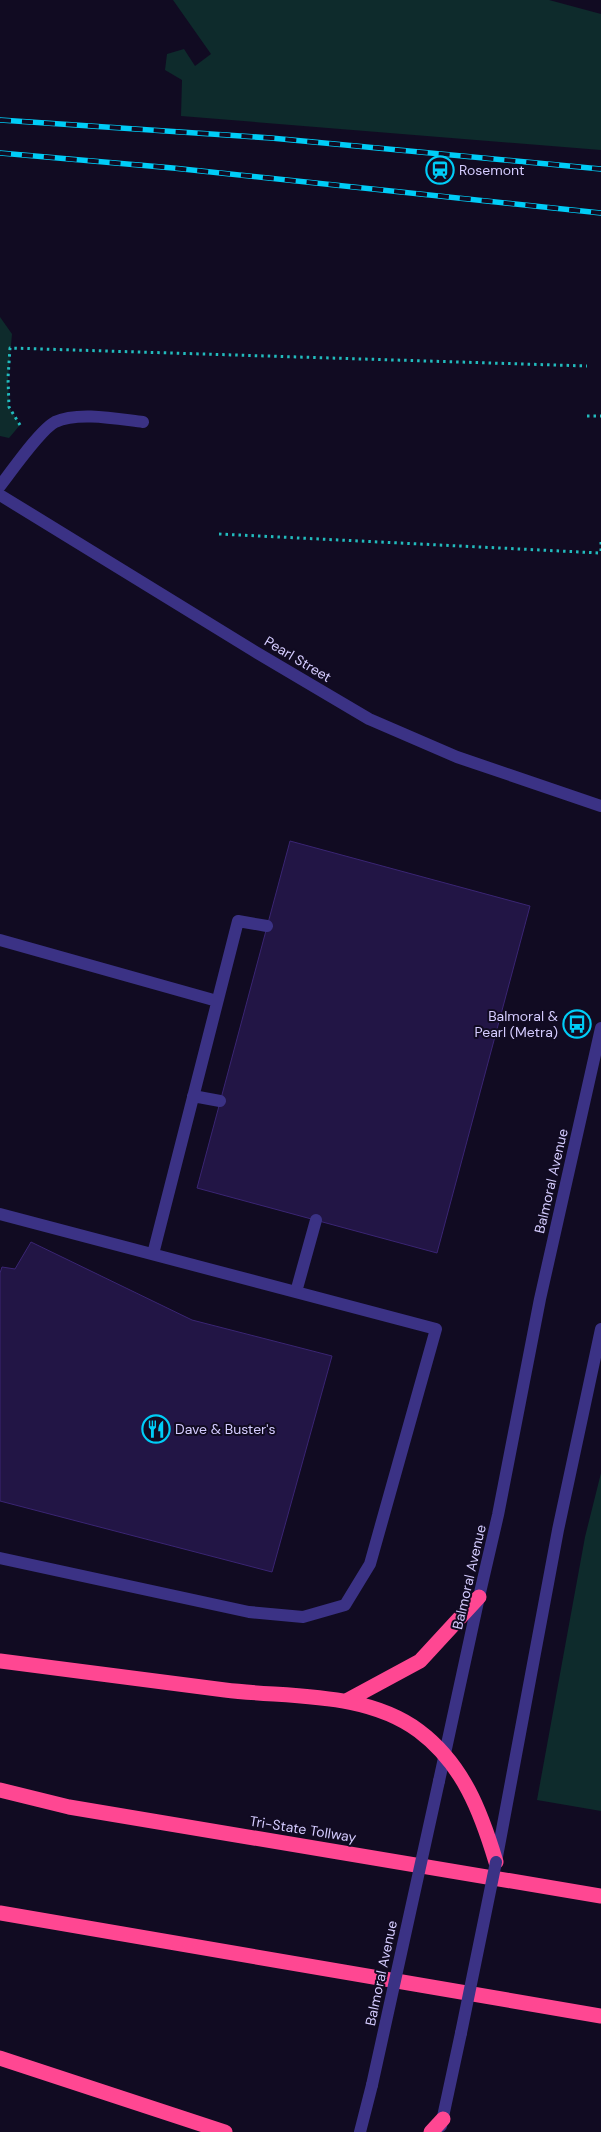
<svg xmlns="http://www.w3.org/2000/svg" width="601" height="2132" font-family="'DM Sans',sans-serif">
	<rect width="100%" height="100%" fill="#110b22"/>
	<path fill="#0e2b2c" d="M173,0H549L601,14V150L181,116L182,80L165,70L167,54L184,49L195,66L211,54Z
		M0,317L12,334L8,378L9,407L20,425L9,438L0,436Z
		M601,1473V1811L537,1800L585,1537Z"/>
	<path fill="#221545" stroke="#3a2573" d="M290,841L530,906L437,1253L197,1188Z
		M31,1242L192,1320L332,1356L272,1572L0,1501V1273L2,1267L15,1269Z"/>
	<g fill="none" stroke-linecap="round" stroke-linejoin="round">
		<path stroke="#22bbbd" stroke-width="3" stroke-dasharray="2.5 4" stroke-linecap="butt" d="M587,416H601
			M20,425L9,407L8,378L10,348L587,366
			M219,534L600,553
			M601,542V555"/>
		<path stroke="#3b3285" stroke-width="12" d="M0,486C11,472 40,430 55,422C78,411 118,419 143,422
			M0,940L217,1001
			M193,1096L220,1101
			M0,1214L436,1329L370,1564L345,1605L303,1617L249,1612L0,1558
			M153,1254L238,921L267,926
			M296,1292L316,1220"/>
		<path stroke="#3b3285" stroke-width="12" d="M0,495L254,651L369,719L457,757L601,806"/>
		<path stroke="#3b3285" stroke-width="12" d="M439,1781L479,1597L498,1515L540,1299L601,1028
			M496,1862L558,1530L601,1329
			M441,2126L461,2033
			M360,2132L372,2085"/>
		<path stroke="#ff4792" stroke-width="15" d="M0,1661C75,1671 150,1681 225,1690C290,1698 365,1691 419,1731C463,1764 481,1812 496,1862
			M346,1701L420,1661L479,1597
			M0,1790L69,1807L601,1896
			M0,1913L601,2016
			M0,2058L225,2132
			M431,2132L443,2119"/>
		<g stroke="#00cdf7" stroke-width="5.5">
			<path id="rail" d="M0,120L271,138L601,169
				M0,153L173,168L601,213"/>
		</g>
		<use href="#rail" stroke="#110b22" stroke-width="4" stroke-dasharray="11" stroke-linecap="butt"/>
		<path stroke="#3b3285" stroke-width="12" d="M461,2033L496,1862
			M372,2085L439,1781"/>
	</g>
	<defs>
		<g id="station-ring" transform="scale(1.4375)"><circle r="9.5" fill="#110b22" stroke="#00cdf7" stroke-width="1.5"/><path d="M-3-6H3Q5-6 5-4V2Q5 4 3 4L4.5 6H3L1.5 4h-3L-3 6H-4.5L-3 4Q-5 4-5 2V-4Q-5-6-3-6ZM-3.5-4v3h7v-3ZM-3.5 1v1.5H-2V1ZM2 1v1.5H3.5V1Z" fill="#00cdf7"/></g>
		<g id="bus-ring" transform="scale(1.4375)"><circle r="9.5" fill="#110b22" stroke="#00cdf7" stroke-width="1.5"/><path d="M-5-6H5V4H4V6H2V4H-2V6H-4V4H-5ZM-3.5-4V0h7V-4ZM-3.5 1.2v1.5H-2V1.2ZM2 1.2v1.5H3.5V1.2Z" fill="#00cdf7"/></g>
		<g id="restaurant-ring" transform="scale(1.4375)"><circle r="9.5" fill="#110b22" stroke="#00cdf7" stroke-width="1.5"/><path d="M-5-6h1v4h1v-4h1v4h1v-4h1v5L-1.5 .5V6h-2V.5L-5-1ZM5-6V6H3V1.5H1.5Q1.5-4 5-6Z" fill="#00cdf7"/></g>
	</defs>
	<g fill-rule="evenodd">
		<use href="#station-ring" x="440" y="170"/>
		<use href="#bus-ring" x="577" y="1024"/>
		<use href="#restaurant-ring" x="156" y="1429"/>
	</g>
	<g text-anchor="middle" stroke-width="4" stroke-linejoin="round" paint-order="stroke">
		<g font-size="14" fill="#d5ccff" stroke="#110b22" text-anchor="start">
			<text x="459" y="175">Rosemont</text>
			<text x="558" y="1021" text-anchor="end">Balmoral &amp;<tspan x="558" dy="16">Pearl (Metra)</tspan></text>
			<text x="175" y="1434">Dave &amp; Buster's</text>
		</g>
		<g font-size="14" fill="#d5ccff" stroke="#110b22">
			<text transform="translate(298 659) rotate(31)" y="5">Pearl Street</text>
			<text transform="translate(551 1181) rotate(-77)" y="5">Balmoral Avenue</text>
			<text transform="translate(469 1577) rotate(-77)" y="5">Balmoral Avenue</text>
			<text transform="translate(303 1829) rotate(9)" y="5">Tri-State Tollway</text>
			<text transform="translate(381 1973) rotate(-78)" y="5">Balmoral Avenue</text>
		</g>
	</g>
</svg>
